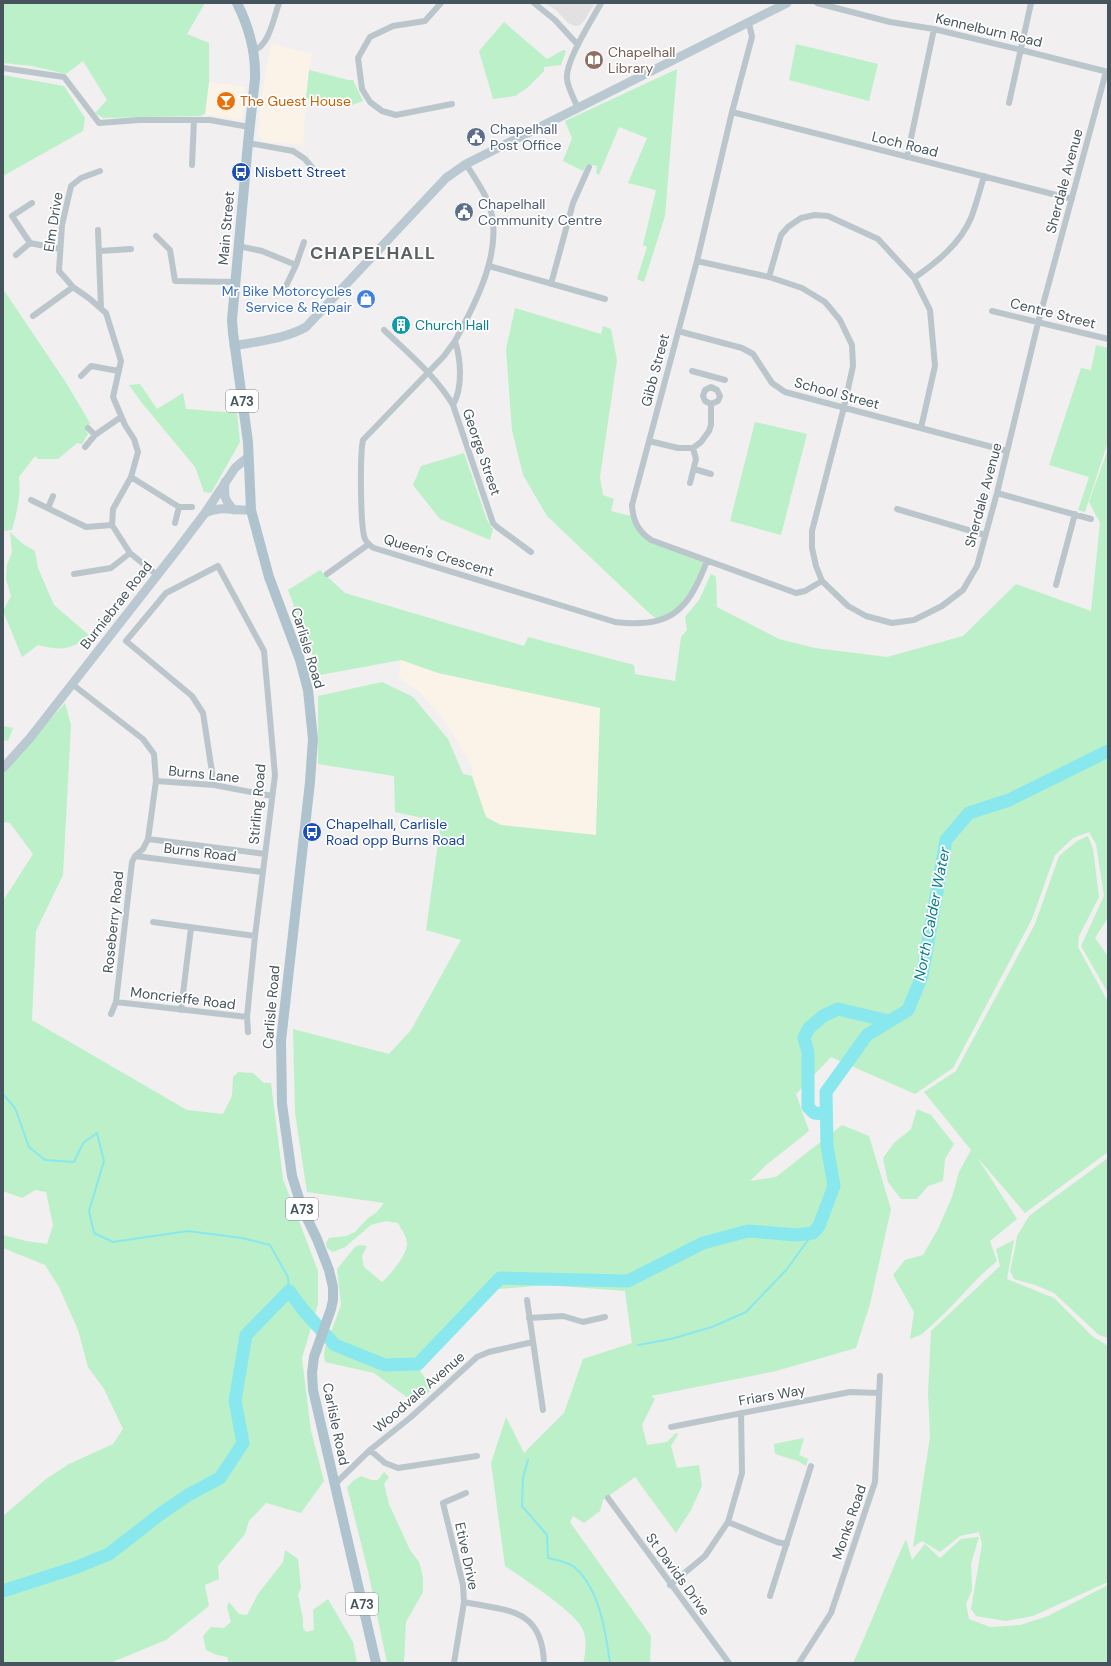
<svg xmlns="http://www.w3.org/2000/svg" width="1111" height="1666" font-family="'DM Sans',sans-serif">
	<rect width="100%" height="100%" fill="#f1efef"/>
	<path fill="#fcf3e8" d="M271,44L312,54L309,70L306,98L303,145L263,141L258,134L262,94Z
		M209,82L246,87L242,120L205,114Z
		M401,660L438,673L600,708L596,835L501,825L486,817L472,776V766L443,718L418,691L399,677Z"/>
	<path fill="#e2e0e1" d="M544,3H595L584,21L580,25L575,26L568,23L556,10Z"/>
	<path fill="#bcf0c8" d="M3,3H205L187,34L209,43V82L205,114L200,116L103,118L95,113L107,100L83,61L66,74L32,66L3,63Z
		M504,22L547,59L563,50L566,51L561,65L544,67V71L527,88L515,96L493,99L479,51Z
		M796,44L878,64L869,101L789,80Z
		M677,69L665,216L644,282L637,279L647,247L643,245L656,190L628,183L647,138L619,127L599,175L596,173L597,166L587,164L583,171L563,161L572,138L565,121Z
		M309,70L348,80H353L363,101L346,107L306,98Z
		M3,75L64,86L85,118L83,131L3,176Z
		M3,289L65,381L90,423L85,428L88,434L82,444L77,443L58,459H38L35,456L19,477C21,495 17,512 12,530L3,531Z
		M515,308L601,334L603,326L611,329L617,360L600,477L603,495L614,499L611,511L631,516L643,536L704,562L693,588L677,610L657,619L648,612L547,516L523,475L512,430L506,349Z
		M1096,345L1108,348V445H1107L1085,512L1078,510L1089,477L1049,465L1081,368L1091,370Z
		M140,384L157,409L183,393L186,409L237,413L240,442L211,493L204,492L195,467L142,403L129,385Z
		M755,422L807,434L781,535L730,521Z
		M1108,449V918L1095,938L1108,956V993L1081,946L1104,896L1096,844L1089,832L1073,838L1055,855L1032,919L953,1068L915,1094L831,1057L796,1094L809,1131L765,1166L750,1181L776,1177L842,1125L869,1136L891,1209L870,1304L856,1348L776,1371L651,1396L655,1399L642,1425L647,1445L667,1442L676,1433L678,1434L671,1446L677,1468L699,1465L702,1486L691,1510L676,1533L635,1477L603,1500L600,1511L584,1523L573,1516L570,1522L651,1636L650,1663H583C586,1653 587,1640 583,1630C577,1613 522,1578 505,1566L491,1463L506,1417L524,1453L564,1413L583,1359L632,1343L625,1291L547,1285L498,1289L419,1369L432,1389L416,1404L374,1373L325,1362L324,1355L325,1348L341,1305L337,1269L355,1247L360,1245L367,1246L362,1256L364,1267L382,1282C390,1275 407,1255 407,1244C407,1237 402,1230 398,1223L386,1221L371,1225L345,1247L333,1252L327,1248L326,1243L329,1238L346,1236L355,1232L368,1218L376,1213L384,1203L307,1192L295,1113L293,1029L389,1054L411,1030L461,940L426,930L441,822L395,812L394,776L318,764V696L382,682L413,697L448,739L463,774L472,776L486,817L501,825L596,835L600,708L438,673L401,660L320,675L288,590L320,570L345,593L524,646L528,637L634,665L635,674L675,681L681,637L687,630L685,617L699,600L711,574L716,577L717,607L779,639L815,648L887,657L963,636L1016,584L1091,611L1100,523L1089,502Z
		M464,453L487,520L493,529L490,540L440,519L413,485L421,466Z
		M10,532L23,544L35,551L38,568L54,605L90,636C70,650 62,651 38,645L22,657L3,611L11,596L6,579L7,565L12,552Z
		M65,703L71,725L63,875L36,931L32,1020L187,1110L223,1114L232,1096L233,1077L238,1072L253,1073L264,1083H271L283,1179L318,1271V1304L302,1358L311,1431L324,1481L301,1513L266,1503L249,1521L245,1534L218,1566L219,1579L205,1585L209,1606L166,1640L110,1663H3V1516L46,1479L69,1464L113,1444L123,1429L104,1389L88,1367L78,1330L59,1287L45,1265L3,1248V1235L26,1241L47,1244L53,1225L46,1192L35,1190L22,1198L3,1191V901L33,854L10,823L3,822V772Z
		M3,726L13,728L8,741L3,740Z
		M1088,836L1093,849L1099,897L1079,936L1078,947L1108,1002V1152L1025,1213L977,1157L1017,1219L990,1241L997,1261L981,1275L945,1313L922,1334L910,1339L914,1312L893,1275L905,1260L923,1255L938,1229L952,1197L959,1172L971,1150L924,1092L956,1071L1035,924L1059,856L1077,841Z
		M917,1109L931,1115L954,1144L945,1159L943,1181L928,1186L917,1199H901L888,1182L883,1158L894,1143L911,1129Z
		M1108,1158V1338L1099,1335L1054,1293L1035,1285L1014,1279L1010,1271L1015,1248L1017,1236L1029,1216Z
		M1014,1240L1007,1279L1054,1298L1092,1336L1108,1346V1582L1033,1616L1006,1621L976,1616L971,1609L982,1544L979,1532L960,1536L940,1552L922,1541L913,1547L930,1437L928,1393L931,1331L1000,1266L996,1249Z
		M804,1438L799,1455L808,1459L806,1466L798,1461L775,1454L774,1444Z
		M384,1472L389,1477L384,1484L389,1504L410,1550L419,1562L423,1577V1592L406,1622L404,1663H387L368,1571L347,1487L353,1481L361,1476L371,1480H378Z
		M979,1537L971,1564L972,1590L966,1604L969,1619L990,1627L1020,1625L1048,1616L1108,1585V1663H853C872,1622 887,1580 906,1539L912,1560L925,1544L940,1558L961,1539Z
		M285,1550L298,1559L301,1588L298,1594L303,1619V1628L306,1632L314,1630L313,1610L328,1599L353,1642L357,1663H229L227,1657L217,1655L206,1650L203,1636L211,1627L224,1628L231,1622L227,1607L229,1602L239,1614L247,1615L258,1594L283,1562Z"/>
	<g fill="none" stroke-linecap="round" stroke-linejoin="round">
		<path stroke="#88e8ee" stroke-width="2" d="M3,1094L15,1108L29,1147L45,1160L74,1162L83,1143L97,1133L104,1161L89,1211L94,1233L113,1242L188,1231L242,1238L270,1245L288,1277L289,1291
			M638,1345L671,1339L712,1327L746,1312L787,1269L813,1233
			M528,1460L523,1478L522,1506L547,1535L548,1558C556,1560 568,1562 574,1567C599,1587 606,1633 610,1663"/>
		<path stroke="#88e8ee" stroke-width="13" d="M826,1114L814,1113L808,1107V1052L804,1038L809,1028L823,1016L838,1009L889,1021
			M3,1591L77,1567L109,1554L163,1512L188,1495L220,1478L243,1443L235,1401L246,1335L289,1291L304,1311L335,1345L385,1365L418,1364L500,1278L628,1281L703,1243L748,1231L797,1235L813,1233L819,1226L834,1186L827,1146L826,1092L867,1035L908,1010L922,976L946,840L969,813L1009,800L1108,751"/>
		<path stroke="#bac6cc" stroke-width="6" d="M441,3L425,21L393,26L370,37L358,58L362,89L370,102L382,111L396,115L452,104
			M534,3L555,20L578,45
			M817,3L890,22L934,29L1021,50L1108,72
			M749,23L752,37L732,112L697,261L632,505C633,521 638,531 651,540L796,593L805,591L822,581
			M254,50C269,46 274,17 279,3
			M3,68L64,77L99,123L139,120H210L249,127
			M1009,103L1031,3
			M578,108C574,99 568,88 567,79C565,61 592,20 601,3
			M732,112L1072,199
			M248,143L293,151L305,159L315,171
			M907,157L934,29
			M466,164C474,177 483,189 488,202C506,246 476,303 455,341C461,360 463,387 453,405L493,523L497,527L531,552
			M192,165L194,120
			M100,171L81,178L71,186L62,225L59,271L73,287L90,299L106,313L121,361L113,397L125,425L134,439L138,452L131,477L113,509L112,525L130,553L157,575
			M32,203L12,216L30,243L60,249
			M98,230L101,308
			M156,236L170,250L175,281L235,282
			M238,246L262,251L296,265L286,286
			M100,251L131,249
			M16,255L30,243
			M697,261L769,277L802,288L825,302L840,320L852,345L853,366L844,407L812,531V548L816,566L822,581L848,606L866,616L892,623L914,620L942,606L963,590L977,566L997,493L1038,323L1106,72
			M296,265L304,242
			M489,266L605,299
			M769,277L781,235L788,227L801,218L815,215L828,216L878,239L914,278L930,310L935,366L921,428
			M914,278C936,263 960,244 971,218C976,205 980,190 984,176
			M551,284L573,203L589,167
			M992,311L1108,339
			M33,316L73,287
			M384,330C408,353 436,376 453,405
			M678,331L742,348L753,354L772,383L785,392L1007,451
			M455,341L444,356L363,440C360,453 360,527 365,539C367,543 370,546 374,548L615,622C670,629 688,611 707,561
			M692,371L725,380
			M81,376L91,366L119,371
			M88,428L95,435
			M649,441L678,448H693L701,442L709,431L711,425V404L705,401L703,396L705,390L711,387L717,390L720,396L718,401L711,404
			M85,447L95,435L121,417
			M694,469L711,474
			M131,477L179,507
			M690,483L696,459L693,448
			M997,493L1091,519
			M31,500L86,527L112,525
			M48,508L53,496
			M897,509L985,535
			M175,523L179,507H192
			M74,574L111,568L130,553
			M327,574L369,544
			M1056,585L1075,514
			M72,684L143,739L154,754L156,781L148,839L143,849L135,856L132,862L116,1002L111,1014
			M156,781L214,785L272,796
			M214,785L203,713L192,696L126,641L166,593L218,566L264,651L275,775L255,936L247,1017L248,1032
			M148,839L265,854
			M135,856L262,872
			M153,922L255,936
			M116,1002L247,1017
			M181,1010L191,928
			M527,1300L543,1410
			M529,1318L563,1316L583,1322L605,1317
			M671,1427L850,1392L879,1393
			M370,1450L385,1463L398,1468L477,1456
			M335,1484L370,1450L411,1417L477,1357L489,1352L533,1342
			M608,1498L729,1663
			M728,1522L777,1542L787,1544
			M670,1585L705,1556L728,1522L742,1473L741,1413
			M770,1596L811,1466
			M464,1602C508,1611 542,1608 544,1663
			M454,1663L464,1602L463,1585L443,1503L466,1493
			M799,1663L831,1613L875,1482L880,1376"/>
		<path stroke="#bac9d1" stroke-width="9" d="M234,346C258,341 285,339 306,327L446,178L466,164L787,3
			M225,482C224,496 224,500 234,510
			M205,513C220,505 234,511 251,510
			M3,768L30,738L177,550L205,513L235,468L248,457"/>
		<path stroke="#aec3ce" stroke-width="10" d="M237,3C249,27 256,53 255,79L248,143L232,320L233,333L248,442L251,510L269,577L300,660L308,690L313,739L310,782L281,1041L282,1104L292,1176L302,1208L317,1239L329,1270L333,1287V1300L331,1309L314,1357L312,1373L313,1390L376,1663"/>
	</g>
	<defs>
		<g id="library-disc" transform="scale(1)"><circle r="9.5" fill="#8d6e63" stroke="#fff"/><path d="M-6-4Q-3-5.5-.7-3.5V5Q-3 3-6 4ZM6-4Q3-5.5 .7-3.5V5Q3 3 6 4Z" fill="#fff"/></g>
		<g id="bar-disc" transform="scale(1)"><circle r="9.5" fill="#e8710a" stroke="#fff"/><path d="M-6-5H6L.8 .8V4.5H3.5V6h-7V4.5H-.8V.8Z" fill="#fff"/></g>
		<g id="civic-disc" transform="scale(1)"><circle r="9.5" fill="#5c6f8a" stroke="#fff"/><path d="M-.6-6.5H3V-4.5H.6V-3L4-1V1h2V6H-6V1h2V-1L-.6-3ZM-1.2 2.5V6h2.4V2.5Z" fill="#fff"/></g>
		<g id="bus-disc" transform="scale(1)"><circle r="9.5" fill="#1a4fb4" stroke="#fff"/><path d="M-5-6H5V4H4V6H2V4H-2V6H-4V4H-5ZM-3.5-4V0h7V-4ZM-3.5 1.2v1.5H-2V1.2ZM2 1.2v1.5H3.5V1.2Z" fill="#fff"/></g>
		<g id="shop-disc" transform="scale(1)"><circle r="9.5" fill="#3f7fe0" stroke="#fff"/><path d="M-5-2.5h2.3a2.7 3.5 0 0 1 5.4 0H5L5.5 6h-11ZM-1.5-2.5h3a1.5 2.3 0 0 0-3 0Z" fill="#fff"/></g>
		<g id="building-disc" transform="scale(1)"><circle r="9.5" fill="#0f9aa8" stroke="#fff"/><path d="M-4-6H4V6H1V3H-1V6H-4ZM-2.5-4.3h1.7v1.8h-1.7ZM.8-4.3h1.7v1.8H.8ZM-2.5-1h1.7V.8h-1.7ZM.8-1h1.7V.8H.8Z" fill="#fff"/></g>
	</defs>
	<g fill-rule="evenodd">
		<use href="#library-disc" x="594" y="60"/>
		<use href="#bar-disc" x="226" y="101"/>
		<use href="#civic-disc" x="476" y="137"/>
		<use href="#bus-disc" x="241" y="172"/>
		<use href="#civic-disc" x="464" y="212"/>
		<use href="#shop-disc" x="366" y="299"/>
		<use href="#building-disc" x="401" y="325"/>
		<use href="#bus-disc" x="312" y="832"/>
	</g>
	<g text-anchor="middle" stroke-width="3.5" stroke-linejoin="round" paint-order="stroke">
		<g fill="#fff" stroke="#7e888e" stroke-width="1">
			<rect x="226" y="390" width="32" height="22" rx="3"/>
			<rect x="286" y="1198" width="32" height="22" rx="3"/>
			<rect x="346" y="1593" width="32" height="22" rx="3"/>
		</g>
		<g font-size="13" font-weight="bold" fill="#46555d">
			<text x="242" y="406">A73</text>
			<text x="302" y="1214">A73</text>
			<text x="362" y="1609">A73</text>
		</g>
		<g font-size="14" fill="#46555d" stroke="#fff">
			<text transform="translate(989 30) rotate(13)" y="5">Kennelburn Road</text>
			<text transform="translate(905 144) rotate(14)" y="5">Loch Road</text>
			<text transform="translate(1064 181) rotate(-75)" y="5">Sherdale Avenue</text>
			<text transform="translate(53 222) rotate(-81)" y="5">Elm Drive</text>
			<text transform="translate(226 228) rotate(-85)" y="5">Main Street</text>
			<text transform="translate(1053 313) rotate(14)" y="5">Centre Street</text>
			<text transform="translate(655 370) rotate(-75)" y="5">Gibb Street</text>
			<text transform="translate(837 393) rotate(15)" y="5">School Street</text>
			<text transform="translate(482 452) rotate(71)" y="5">George Street</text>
			<text transform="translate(983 495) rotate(-75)" y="5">Sherdale Avenue</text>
			<text transform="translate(439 555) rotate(17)" y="5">Queen's Crescent</text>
			<text transform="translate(116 605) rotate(-52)" y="5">Burniebrae Road</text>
			<text transform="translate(308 648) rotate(73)" y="5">Carlisle Road</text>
			<text transform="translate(204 774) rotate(6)" y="5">Burns Lane</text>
			<text transform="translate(257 804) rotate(-85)" y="5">Stirling Road</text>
			<text transform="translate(200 852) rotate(7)" y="5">Burns Road</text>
			<text transform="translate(113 922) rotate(-84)" y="5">Roseberry Road</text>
			<text transform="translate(183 998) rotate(7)" y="5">Moncrieffe Road</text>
			<text transform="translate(271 1007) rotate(-85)" y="5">Carlisle Road</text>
			<text transform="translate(419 1392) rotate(-41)" y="5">Woodvale Avenue</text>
			<text transform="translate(772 1395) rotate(-10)" y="5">Friars Way</text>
			<text transform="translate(336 1424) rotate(78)" y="5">Carlisle Road</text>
			<text transform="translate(849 1522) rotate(-71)" y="5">Monks Road</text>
			<text transform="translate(467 1556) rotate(78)" y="5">Etive Drive</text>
			<text transform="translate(678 1574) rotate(54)" y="5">St Davids Drive</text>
		</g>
		<g font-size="14" fill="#785e54" stroke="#fff" text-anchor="start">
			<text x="608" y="57">Chapelhall<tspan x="608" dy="16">Library</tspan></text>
		</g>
		<g font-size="14" fill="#c56008" stroke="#fff" text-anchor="start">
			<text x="240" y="106">The Guest House</text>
		</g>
		<g font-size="14" fill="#4e5e75" stroke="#fff" text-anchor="start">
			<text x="490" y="134">Chapelhall<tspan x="490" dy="16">Post Office</tspan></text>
			<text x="478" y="209">Chapelhall<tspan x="478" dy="16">Community Centre</tspan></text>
		</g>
		<g font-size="14" fill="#164399" stroke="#fff" text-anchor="start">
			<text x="255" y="177">Nisbett Street</text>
			<text x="326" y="829">Chapelhall, Carlisle<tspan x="326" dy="16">Road opp Burns Road</tspan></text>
		</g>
		<g font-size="14" fill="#366cbe" stroke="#fff" text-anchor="end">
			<text x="352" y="296">Mr Bike Motorcycles<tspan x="352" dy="16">Service &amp; Repair</tspan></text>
		</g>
		<g font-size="14" fill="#0d838f" stroke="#fff" text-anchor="start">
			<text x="415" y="330">Church Hall</text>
		</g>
		<g font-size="15" font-style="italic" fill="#0a7f87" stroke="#fff">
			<text transform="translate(932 914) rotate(-79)" y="5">North Calder Water</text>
		</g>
		<g font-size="18" font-weight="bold" letter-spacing="1" fill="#5b6064" stroke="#fff">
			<text x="373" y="259">CHAPELHALL</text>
		</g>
	</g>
	<rect width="1111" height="1666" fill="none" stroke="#46555d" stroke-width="8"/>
</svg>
